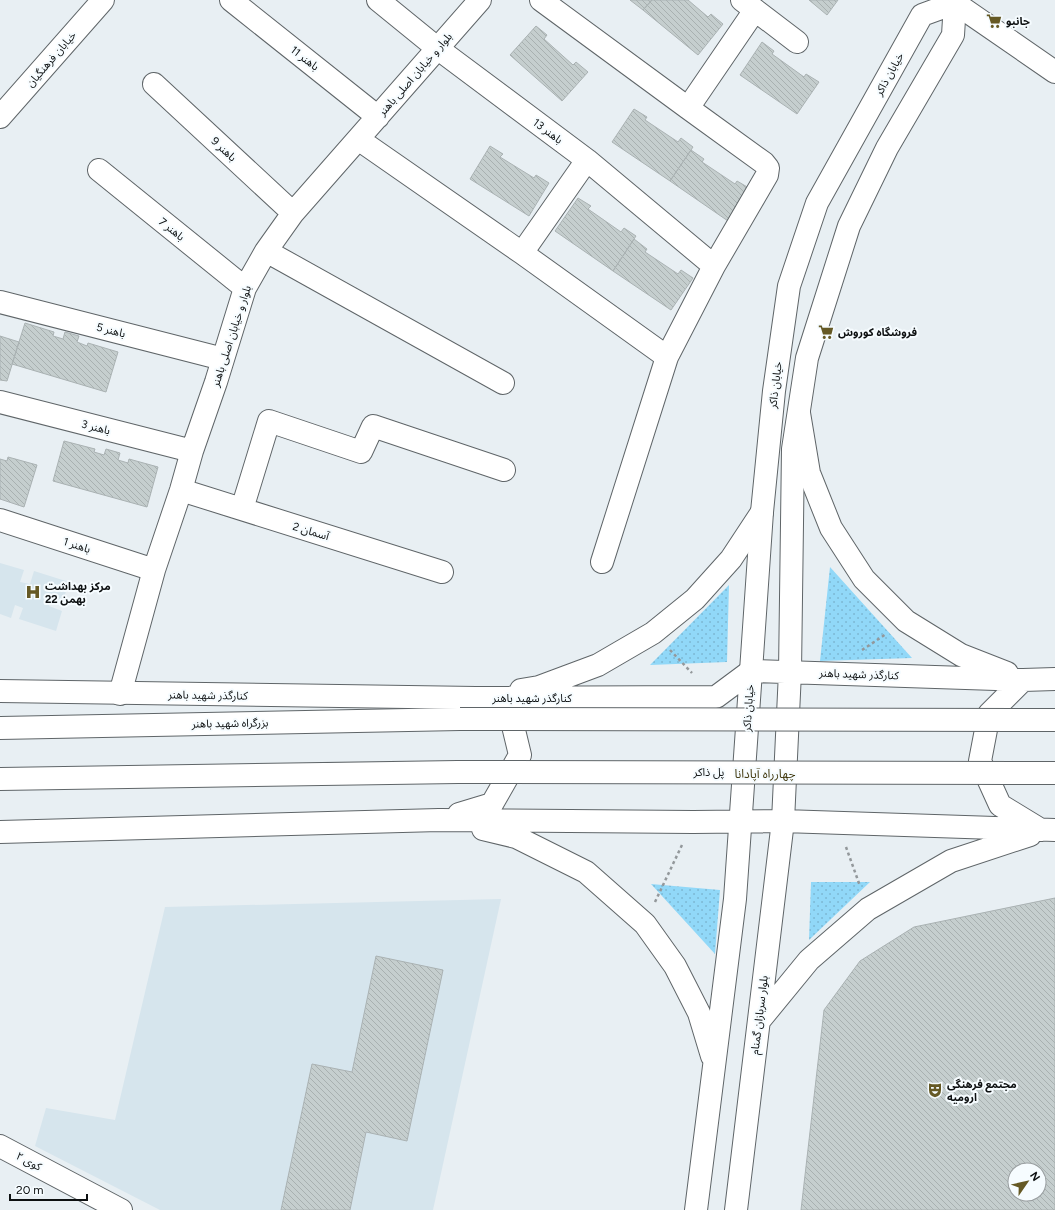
<svg xmlns="http://www.w3.org/2000/svg" width="1055" height="1210" font-family="Figtree,'Noto Sans Arabic',sans-serif">
	<defs>
		<pattern id="grass-dots" width="8" height="8" patternUnits="userSpaceOnUse"><rect width="8" height="8" fill="#91d8f8"/><path d="M2 2h.1M6 6h.1" fill="none" stroke="#7cb8d4" stroke-width="1.8" stroke-linecap="round"/></pattern>
		<pattern id="building-back-hatch" width="6" height="6" patternUnits="userSpaceOnUse"><rect width="6" height="6" fill="#c5cece"/><path d="M-1 5l2 2M0 0l6 6M5-1l2 2" fill="none" stroke="#a8b0b0"/></pattern>
	</defs>
	<rect width="100%" height="100%" fill="#e8eff3"/>
	<path fill="#d6e5ed" d="M0,563L24,570L20,582L30,584L34,571L69,582L62,604L51,600L49,606L62,611L56,631L19,619L23,608L15,605L11,618L0,614Z
		M501,899L433,1210H160L35,1146L46,1108L115,1120L165,907Z"/>
	<path fill="url(#grass-dots)" d="M830,567L912,658L820,661Z
		M729,585L727,662L650,665Z
		M811,882H870L809,940Z
		M651,884L720,890L715,954Z"/>
	<path fill="url(#building-back-hatch)" stroke="#aab2b3" fill-rule="evenodd" d="M630,0H652L643,10Z
		M652,0H688L708,17L711,14L723,24L698,55L643,10Z
		M809,0H838L827,15Z
		M536,26L547,35L544,39L573,65L576,62L588,72L562,101L510,55Z
		M762,42L774,51L772,54L804,77L806,74L819,82L797,114L740,75Z
		M634,109L647,117L645,120L678,142L681,138L693,147L670,181L612,142Z
		M490,146L503,154L500,157L534,178L536,175L549,183L529,216L470,179Z
		M691,150L704,159L702,162L735,184L737,181L749,188L728,221L670,181Z
		M578,198L591,206L588,209L621,232L624,228L636,236L613,271L555,231Z
		M634,239L647,249L645,252L678,274L681,270L693,278L671,310L613,271Z
		M25,323L54,332L53,336L63,339L65,332L79,336L77,342L87,346L88,343L118,352L106,392L12,364Z
		M0,336L19,342L7,381L0,380Z
		M64,441L95,449L94,452L104,455L106,449L120,453L118,460L128,463L129,459L158,467L147,507L53,481Z
		M8,457L37,465L24,507L0,499V459L7,461Z
		M1055,898V1210H801L824,1010L860,961L914,927ZM1015,1170H1039V1194H1015Z
		M376,956L443,970L407,1141L366,1132L350,1210H281L312,1064L352,1072Z"/>
	<g fill="none" stroke-linecap="round" stroke-linejoin="round">
		<g stroke="#5f6568" stroke-width="24">
			<path id="minor" d="M231,0L378,117
				M378,0L437,48L587,160L714,266
				M541,0L688,108L764,163L768,168L767,175L714,266L667,357L602,562
				M742,0L797,42
				M955,3L1055,72
				M154,84L293,213
				M688,108L755,10
				M0,117L103,0
				M358,139L522,253L667,357
				M99,170L245,288
				M266,251L503,383
				M522,253L587,160
				M0,302L223,359
				M0,402L192,451
				M181,490L442,572
				M242,509L269,421L361,452L373,426L504,470
				M0,520L154,570
				M120,694L154,570L181,490L192,451L216,382L245,288L266,251L293,213L480,0
				M0,1146L121,1210"/>
		</g>
		<g stroke="#5f6568" stroke-width="24">
			<path id="tertiary" d="M751,671L762,512L774,391L789,286L817,203L922,15L955,3L958,0
				M790,672L793,449L807,358L849,226L887,148L953,35L955,3"/>
		</g>
		<g stroke="#5f6568" stroke-width="24">
			<path id="secondary" d="M799,413L809,473L831,528L864,579L906,621L961,655L1007,673
				M1023,680L989,714L980,761L1000,805L1041,830
				M521,690L539,687L598,665L653,633L695,599L731,559L762,512
				M0,691L476,698L716,697L751,671L1023,680L1055,679
				M459,814L492,804L520,755L507,701
				M483,829L516,837L586,872L645,924L675,966L699,1013L712,1056
				M0,832L439,820L693,822L783,821L1055,830
				M759,1021L809,960L868,909L951,861L1030,835
				M696,1210L735,899L751,671
				M736,1210L783,821L790,672"/>
		</g>
		<g stroke="#5f6568" stroke-width="24">
			<path id="trunk" d="M0,728L460,719
				M0,779L458,772"/>
		</g>
		<path stroke="#93989b" stroke-width="2.5" stroke-dasharray="3 3" stroke-linecap="butt" d="M670,650L692,673
			M862,650L886,634
			M846,847L860,886
			M655,902L682,845"/>
		<use href="#minor" stroke="#fff" stroke-width="22"/>
		<use href="#tertiary" stroke="#fff" stroke-width="22"/>
		<use href="#secondary" stroke="#fff" stroke-width="22"/>
		<use href="#trunk" stroke="#fff" stroke-width="22"/>
		<g stroke="#5f6568" stroke-width="24" stroke-linecap="butt">
			<path id="trunk-bridge" d="M460,719L1055,720
				M458,772L1055,773"/>
		</g>
		<use href="#trunk-bridge" stroke="#fff" stroke-width="22"/>
	</g>
	<defs>
		<g id="supermarket-bare" transform="scale(1.2)"><path d="M-6-5.5h2.5l.6 2H6L4.5 2H-2.5L-4.4-4H-6ZM-1.5 3.2a1.3 1.3 0 1 0 .1 0ZM3 3.2a1.3 1.3 0 1 0 .1 0Z" fill="#655925" stroke="#f6fcff" stroke-width="2.5" paint-order="stroke"/></g>
		<g id="hospital-bare" transform="scale(1.2)"><path d="M-5-5h3v3.5h4V-5h3V5h-3V1.5h-4V5h-3Z" fill="#655925" stroke="#f6fcff" stroke-width="2.5" paint-order="stroke"/></g>
		<g id="theatre-bare" transform="scale(1.2)"><path d="M-5-5.5Q0-4 5-5.5V0Q5 5 0 6Q-5 5-5 0ZM-3.3-2.5H-1v1.5H-3.3ZM1-2.5H3.3v1.5H1ZM-2.8 1Q0 5.5 2.8 1Z" fill="#655925" stroke="#f6fcff" stroke-width="2.5" paint-order="stroke"/></g>
	</defs>
	<g fill-rule="evenodd">
		<use href="#supermarket-bare" x="994" y="21"/>
		<use href="#supermarket-bare" x="826" y="332"/>
		<use href="#hospital-bare" x="33" y="592"/>
		<use href="#theatre-bare" x="935" y="1090"/>
	</g>
	<g text-anchor="middle" stroke-width="4" stroke-linejoin="round" paint-order="stroke">
		<g font-size="11" font-weight="bold" fill="#0d1011" stroke="#f6fcff" text-anchor="start">
			<text x="1006" y="25">جانبو</text>
			<text x="838" y="336">فروشگاه کوروش</text>
			<text x="45" y="590">مرکز بهداشت<tspan x="45" dy="13">22 بهمن</tspan></text>
			<text x="947" y="1088">مجتمع فرهنگی<tspan x="947" dy="13">ارومیه</tspan></text>
		</g>
		<g font-size="11" fill="#0d1011" stroke="#f6fcff">
			<text transform="translate(305 58) rotate(38)" y="4">باهنر 11</text>
			<text transform="translate(51 59) rotate(-49)" y="4">خیابان فرهنگیان</text>
			<text transform="translate(415 74) rotate(-49)" y="4">بلوار و خیابان اصلی باهنر</text>
			<text transform="translate(889 74) rotate(-61)" y="4">خیابان ذاکر</text>
			<text transform="translate(548 131) rotate(37)" y="4">باهنر 13</text>
			<text transform="translate(224 149) rotate(43)" y="4">باهنر 9</text>
			<text transform="translate(172 229) rotate(39)" y="4">باهنر 7</text>
			<text transform="translate(111 330) rotate(14)" y="4">باهنر 5</text>
			<text transform="translate(231 336) rotate(-72)" y="4">بلوار و خیابان اصلی باهنر</text>
			<text transform="translate(775 385) rotate(-83)" y="4">خیابان ذاکر</text>
			<text transform="translate(96 427) rotate(14)" y="4">باهنر 3</text>
			<text transform="translate(311 531) rotate(17)" y="4">آسمان 2</text>
			<text transform="translate(77 545) rotate(18)" y="4">باهنر 1</text>
			<text transform="translate(859 674) rotate(2)" y="4">کنارگذر شهید باهنر</text>
			<text transform="translate(208 695) rotate(1)" y="4">کنارگذر شهید باهنر</text>
			<text x="532" y="702">کنارگذر شهید باهنر</text>
			<text transform="translate(748 708) rotate(-86)" y="4">خیابان ذاکر</text>
			<text transform="translate(230 723) rotate(-1)" y="4">بزرگراه شهید باهنر</text>
			<text x="709" y="776">پل ذاکر</text>
			<text transform="translate(759 1015) rotate(-83)" y="4">بلوار سربازان گمنام</text>
			<text transform="translate(29 1161) rotate(28)" y="4">کوی ۲</text>
		</g>
		<g font-size="12" fill="#42390f" stroke="#f6fcff">
			<text x="765" y="778">چهارراه آپادانا</text>
		</g>
	</g>
	<g transform="translate(1027 1182) rotate(56)"><circle r="19" fill="#f6fcff" stroke="#999ea0"/>
	<path d="M0-3L7 15L0 10L-7 15Z" fill="#655925"/>
	<text y="-6" font-size="11" font-weight="bold" text-anchor="middle" fill="#0d1011">N</text>
	</g>
	<path d="M10 1194v6h77v-6" fill="none" stroke="#0d1011" stroke-width="2"/>
	<text x="16" y="1194" font-size="12" fill="#0d1011" stroke="#f6fcff" stroke-width="3" paint-order="stroke">20 m</text>
</svg>
